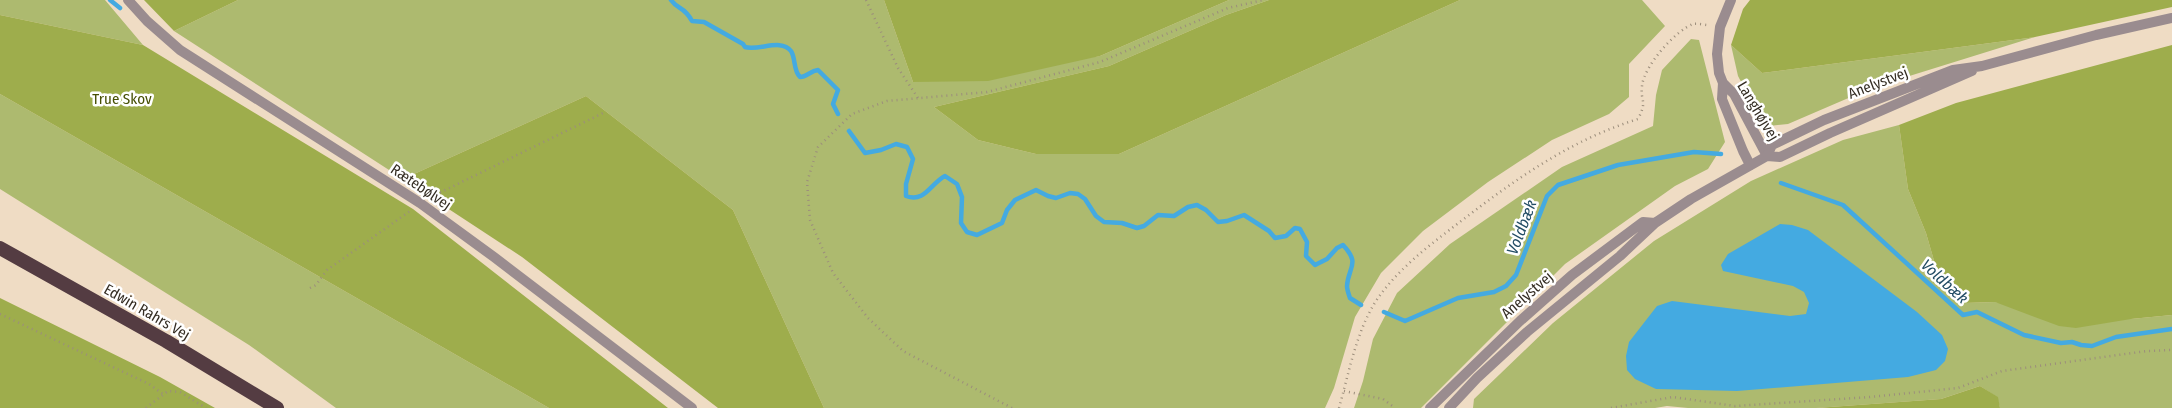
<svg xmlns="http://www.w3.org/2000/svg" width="2172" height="408" font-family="'Fira Sans Condensed',sans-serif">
	<rect width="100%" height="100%" fill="#efdcc4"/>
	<path fill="#adba6f" d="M0,0H105L143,45L0,15Z
		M238,0H884L913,82L1100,56L1229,0H1269L1226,15L1109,66L934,107L978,140L1036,154H1119L1460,0H1642L1665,26L1629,64V97L1609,114L1552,140L1488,182L1423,231L1381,273L1355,317L1334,388L1325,408H824L733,210L586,96L403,179L174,31Z
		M2035,37L1874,87L1788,124L1769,126L1751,101L1738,76L1731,45L1762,73Z
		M1691,39L1699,40L1725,142L1708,169L1675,186L1565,264L1421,408H1354L1363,381L1373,339L1397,293L1450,244L1562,167L1653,126L1656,95L1662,70Z
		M0,94L549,408H336L249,345L0,189Z
		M1899,125L1908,189L1926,233L1939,278L1964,303L1995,302L2131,319L2172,315V408H2000L1997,397L1980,386L1941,399L1816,408H1688L1667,406L1655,408H1473L1474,399L1553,323L1654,241L1751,181L1843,140Z"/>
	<path fill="#9ead4c" d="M144,0H238L174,31Z
		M884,0H1229L1100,56L988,81L913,82Z
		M1269,0H1460L1119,154H1036L978,140L934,107L1109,66L1226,15Z
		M1750,0H2172V7L2035,37L1762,73L1731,45L1743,9Z
		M0,15L143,45L413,209L668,408H549L0,94Z
		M2172,45V315L2131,319L2076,328L2059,326L1995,302L1964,303L1950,295L1939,278L1926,233L1908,189L1899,125L1956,103Z
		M586,96L733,210L824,408H718L522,257L403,179Z
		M0,298L160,377L215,408H0Z
		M1980,386L1998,397L2000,408H1816L1941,399Z"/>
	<path fill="#44aae1" d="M1780,224L1792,225L1808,230L1917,312L1942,335L1948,349L1945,361L1936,370L1908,377L1737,391L1656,389L1635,379L1627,370L1626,356L1629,342L1657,306L1672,301L1790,316L1806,314L1809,303L1804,292L1793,286L1723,271L1721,265L1728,254Z"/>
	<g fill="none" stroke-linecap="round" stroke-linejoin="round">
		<path stroke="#44aae1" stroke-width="4.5" d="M110,0L120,8
			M671,0C678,10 684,6 692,21L704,22L743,44L745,47C759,51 781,38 791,51C796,59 793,70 800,77C807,77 810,71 818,70L838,90L833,104L838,114
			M849,131L865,153L881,150L896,144L907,147L913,159L906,184V196C925,203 930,184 945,176L957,184L962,197L961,223L967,232L977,235L1002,223L1007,210L1015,200L1036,190L1048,196L1056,198L1070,193L1078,194L1085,199L1096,216L1104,222L1122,223L1137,228L1144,226L1158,215L1174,216L1188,207L1197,205L1206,210L1218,222L1227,221L1244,215L1269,231L1275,238L1286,236L1295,228L1300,229L1307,242L1306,256L1315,265L1327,259L1337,248L1343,245C1361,264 1348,267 1347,286C1347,290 1349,295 1350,298L1361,305
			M1781,183L1843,205L1963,315L1977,312L2024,335L2061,343L2072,342L2081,345L2092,346L2116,337L2172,329
			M1384,312L1405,321L1458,298L1494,292L1506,286L1516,275L1547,196L1558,185L1618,165L1694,152L1721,154"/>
		<path stroke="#9c8e7c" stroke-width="2.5" stroke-dasharray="1 4" stroke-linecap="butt" d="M866,0L898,68L918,98
			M431,197L603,113
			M310,288L316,285L327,270L410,211
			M0,314L149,384L163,394
			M1344,391L1383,399L1395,408
			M146,408L168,391L180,392L206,408
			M1012,408L903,351L868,318L833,273L810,220L807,182L818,147L852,114L887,101L987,92L1100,62L1228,8L1263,0
			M1339,408C1349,373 1356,332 1376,301C1396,271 1427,247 1456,225C1513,181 1568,141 1638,119C1648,100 1640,102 1642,86C1644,66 1675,31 1693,24C1698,23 1704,25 1708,25
			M1611,408L1673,397L1735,406L1870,397L1958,388L2002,371L2147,351L2172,350"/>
		<path stroke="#9a8c8f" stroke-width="10" d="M128,0L147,21L180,50L420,203L494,257L692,408
			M1731,0L1720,27L1717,54L1719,73L1723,83L1722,99L1743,151L1750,165
			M1723,83L1734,94L1767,156"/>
		<path stroke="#9a8c8f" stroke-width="10" d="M1767,156L1780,157L1830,133L1972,71
			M1430,408L1520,321L1572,275L1643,222L1655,223
			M1449,408L1477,378L1527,332L1620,256L1655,223L1691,199L1767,156L1772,145L1824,120L1953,70L1982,66L2096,35L2172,18"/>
		<path stroke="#543c42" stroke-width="14" d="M0,248L166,341L277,408"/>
	</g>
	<g text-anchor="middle" stroke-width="5" stroke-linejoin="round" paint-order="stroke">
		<g font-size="15" fill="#342d23" stroke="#fff">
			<text transform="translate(1878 83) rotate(-21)" y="5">Anelystvej</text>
			<text transform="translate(1758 111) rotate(59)" y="5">Langhøjvej</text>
			<text transform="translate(421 187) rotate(34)" y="5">Rætebølvej</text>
			<text transform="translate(1527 295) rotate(-41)" y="5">Anelystvej</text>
			<text transform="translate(147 312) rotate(30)" y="5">Edwin Rahrs Vej</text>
		</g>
		<g font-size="15" fill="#464f03" stroke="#fff">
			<text x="122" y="104">True Skov</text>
		</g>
		<g font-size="16" font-style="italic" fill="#234d65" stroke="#fff">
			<text transform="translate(1521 227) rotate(-69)" y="6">Voldbæk</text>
			<text transform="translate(1945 281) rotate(42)" y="6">Voldbæk</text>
		</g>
	</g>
</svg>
